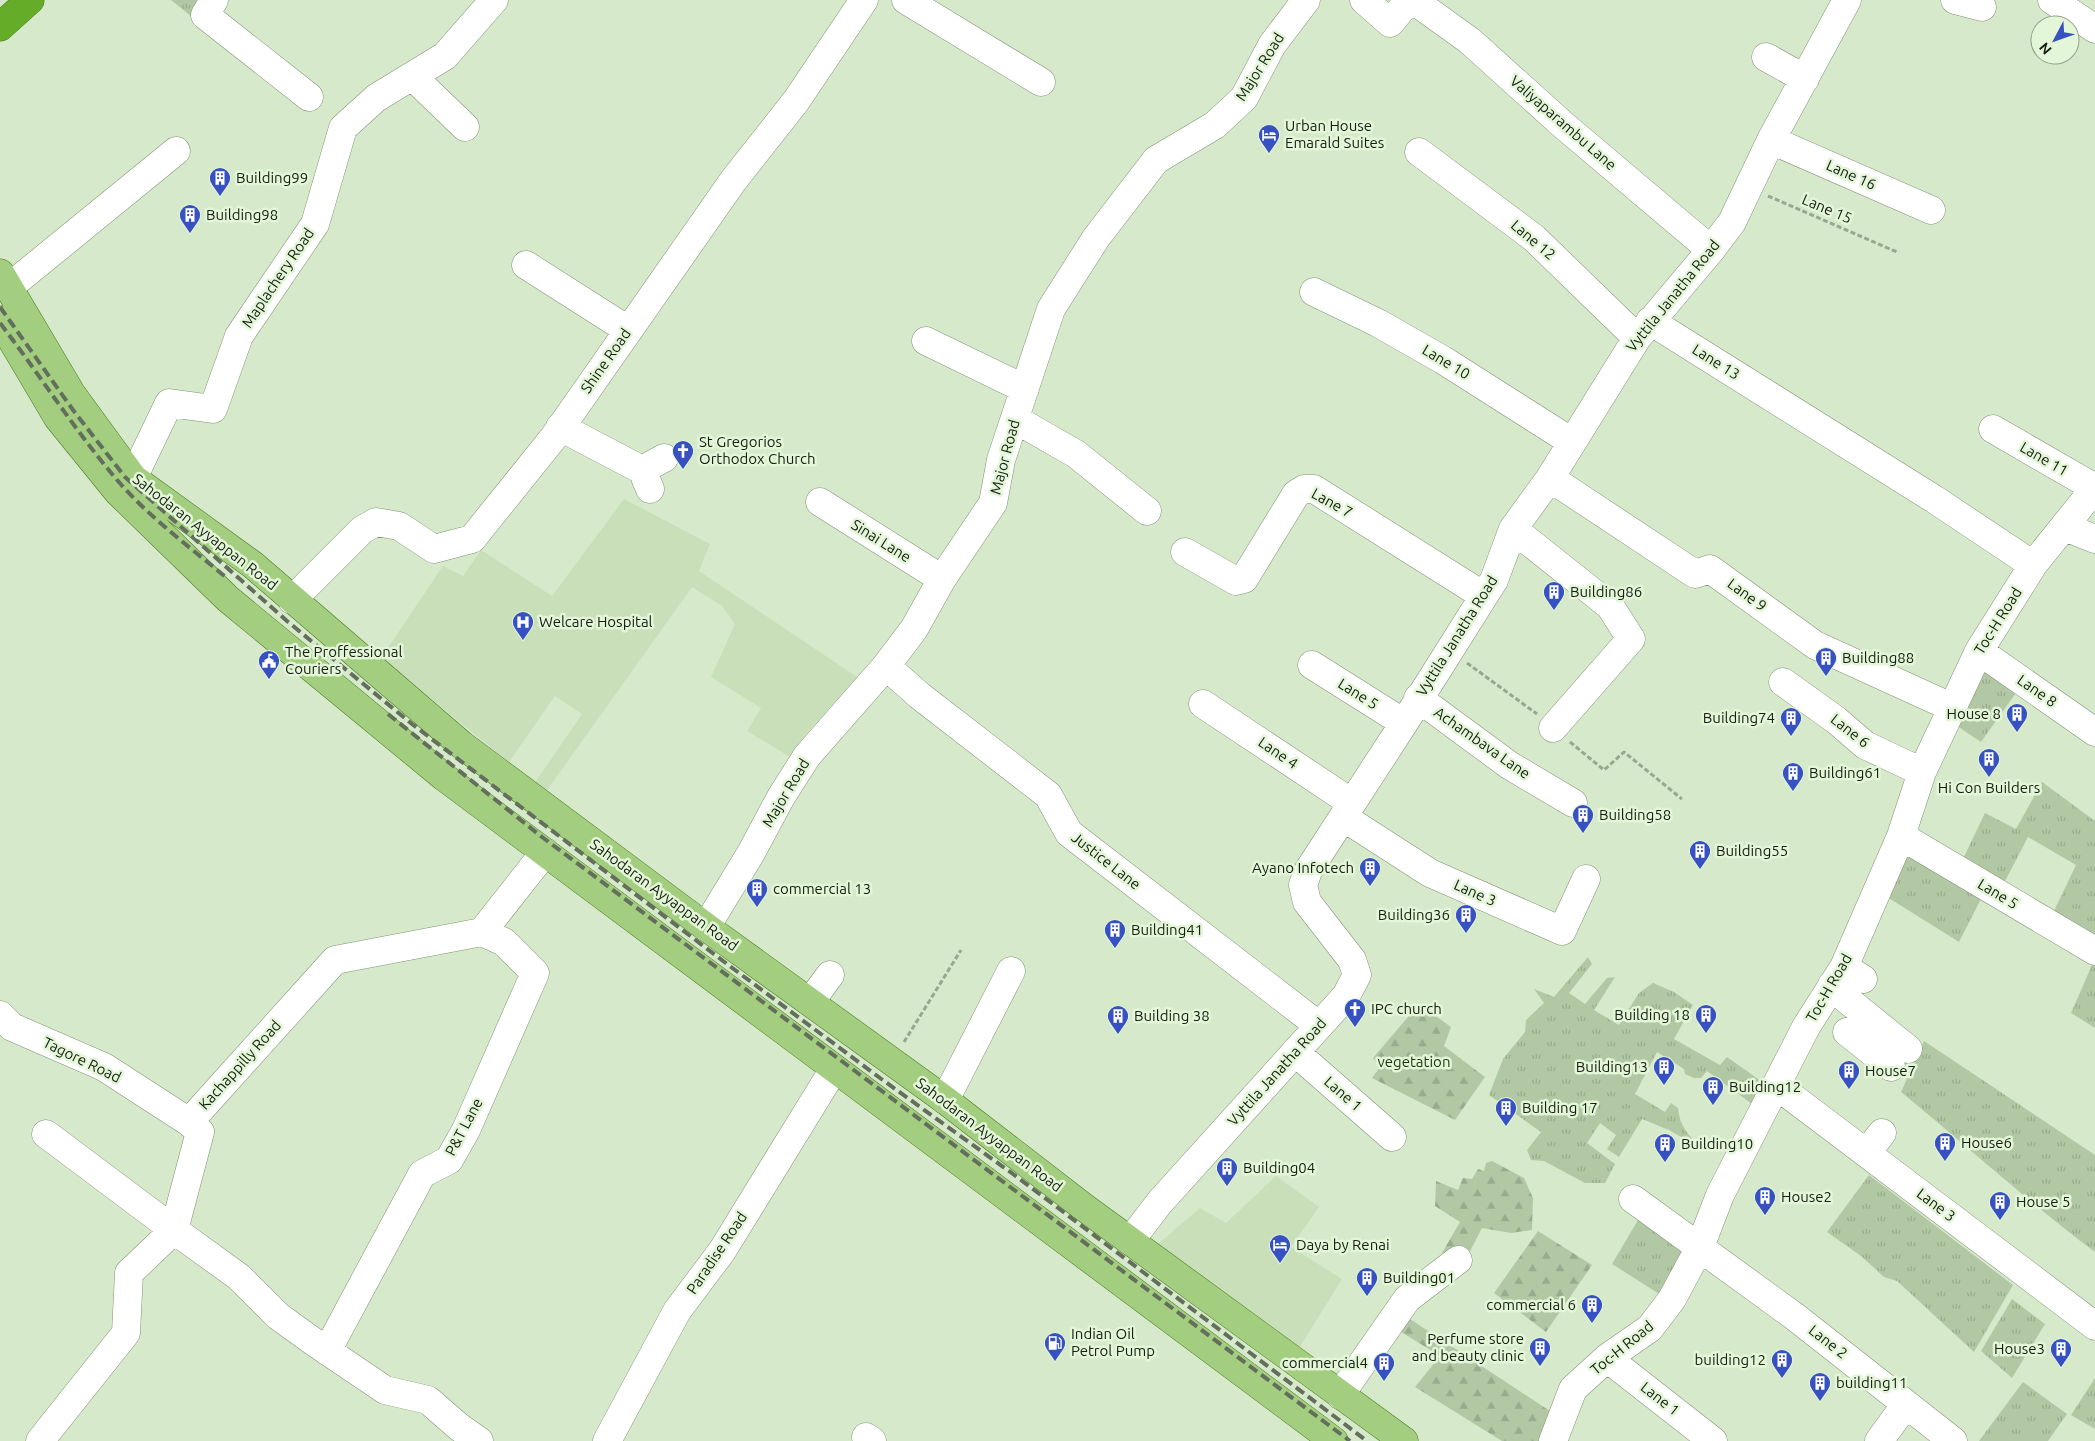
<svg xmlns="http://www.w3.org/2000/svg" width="2095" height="1441" font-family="Ubuntu,sans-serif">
	<defs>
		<pattern id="grass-tufts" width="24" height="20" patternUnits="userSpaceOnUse" patternTransform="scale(1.25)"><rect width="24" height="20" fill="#b2c8a5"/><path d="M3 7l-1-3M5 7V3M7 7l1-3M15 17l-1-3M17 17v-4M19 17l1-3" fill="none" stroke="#98ab8d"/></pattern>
		<pattern id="forest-firs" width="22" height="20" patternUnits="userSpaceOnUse" patternTransform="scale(1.25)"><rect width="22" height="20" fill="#b2c8a5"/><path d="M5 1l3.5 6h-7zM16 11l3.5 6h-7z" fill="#98ab8d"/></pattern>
	</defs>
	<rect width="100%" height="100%" fill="#d6eacb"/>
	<path fill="#c8dfba" d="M624,499L710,544L699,571L857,677L804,736L790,757L747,731L761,708L711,677L735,624L722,606L692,587L545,793L534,784L582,714L555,696L509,762L381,658L443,566L463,576L481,550L552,596Z
		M1276,1176L1319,1207L1291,1247L1342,1279L1298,1350L1216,1292L1158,1244L1200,1208L1226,1223Z"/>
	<path fill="url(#grass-tufts)" d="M171,0H203L192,17Z
		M1986,666L2018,690L1981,742L1951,722Z
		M2042,782L2095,821V943L2051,917L2076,865L2028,837L2002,887L1961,863L1985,813L2016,829Z
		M1910,852L1984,893L1959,942L1887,897L1902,856Z
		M1588,957L1592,964L1569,993L1585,1004L1607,978L1615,977L1594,1010L1619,1025L1639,993L1653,983L1674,992L1693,1005L1674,1039L1720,1065L1727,1057L1761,1081L1752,1104L1707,1071L1701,1078H1694L1685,1074L1684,1069L1657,1052L1635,1094L1665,1112L1671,1103L1678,1108C1680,1128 1689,1135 1702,1149L1669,1130L1642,1119L1619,1157L1607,1149L1616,1135L1600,1123L1587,1143L1615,1164L1605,1183H1585L1544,1161L1531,1160L1527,1150L1541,1132L1489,1095L1503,1059L1525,1032L1526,1020L1544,1003L1534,989L1554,997Z
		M2095,958V1028L2071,1013Z
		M1924,1041L2095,1155V1252C2028,1202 1966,1145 1901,1092Z
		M1869,1175L2013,1285L1974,1352L1897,1281L1884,1277L1861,1256L1827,1232Z
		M1641,1215L1688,1244L1664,1297L1612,1264Z
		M2012,1299L2045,1324L2012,1378L1981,1351Z
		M2095,1378V1429L2071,1415Z
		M2023,1382L2067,1414L2048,1441H1979Z"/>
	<path fill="url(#forest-firs)" d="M1419,1004L1451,1027L1444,1046L1485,1077L1455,1120L1372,1078L1380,1067L1373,1058Z
		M1492,1161L1524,1178L1533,1198L1532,1230L1511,1233L1482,1228L1467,1257L1442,1253L1460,1222L1435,1206L1436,1181L1458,1190L1463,1178L1472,1179L1478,1169L1484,1171L1486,1163Z
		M1538,1231L1592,1265L1546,1332L1494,1293Z
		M1407,1317L1550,1411L1539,1441H1502L1415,1387L1440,1356L1398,1330Z"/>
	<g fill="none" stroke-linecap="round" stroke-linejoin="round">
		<g stroke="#829477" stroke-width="29">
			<path id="minor" d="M214,0L205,15L309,97
				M906,0L1041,82
				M1364,0L1390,23L1409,0
				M1413,0L1470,41L1562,124L1711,250
				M1955,0L1982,7
				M2052,0L2095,29
				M1766,57L1805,79
				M412,76L465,127
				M1771,140L1931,210
				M1419,152L1534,238L1637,338
				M526,265L628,330
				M8,288L176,151
				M1314,292L1378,323L1443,360L1572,442
				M1650,321L1934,499L2033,565
				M926,341L1025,389
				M1015,419L1076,454L1147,511
				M560,427L642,470L650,489
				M1993,429L2095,488
				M642,470L664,458
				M133,478L169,403L213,409L239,336L315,224L343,128L376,98L445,56L494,0
				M1550,478L1695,574L1710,569L1815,645L1951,707
				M820,502L942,579
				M2065,527L2095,539
				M1513,529L1610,606L1631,639L1553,728
				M1185,552L1236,581L1244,579L1296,494L1304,489H1314L1484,596
				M292,600L362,530L376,522L399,526L434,549L472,539L554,437L733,181L796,101L864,0
				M1979,651L2095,732
				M1312,665L1404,723
				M886,666L920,696L1048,795L1069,833L1318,1025
				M1783,682L1836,720L1865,745L1922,772
				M1418,698L1509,765L1573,803
				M1203,704L1352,803
				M1343,817L1430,873L1562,931L1586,879
				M1901,836L2095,951
				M706,927L751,853L781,797L807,756L886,666L914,629L942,579L993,503L1001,460L1051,309L1096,238L1156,160L1215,125L1244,98L1272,45L1306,0
				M1844,967L1863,979
				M1832,985L1840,994L1908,1049
				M810,1002L830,975
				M0,1015L12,1027L104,1067L189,1122L200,1132L174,1230L129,1273L126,1333L40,1441
				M1847,1032L1891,1067
				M1295,1052L1392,1137
				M1776,1085L2095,1326
				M945,1100L1011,971
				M189,1122L335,960L482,932L545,852
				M46,1134L174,1230L239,1277L278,1316L314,1342L385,1390L428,1400L459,1427L479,1441
				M1867,1152L1882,1133
				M1633,1199L1794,1316L1953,1441
				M1130,1241L1160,1202L1346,996L1357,975L1352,960L1307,902L1303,885L1308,871L1404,723L1494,580L1513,529L1550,478L1637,338L1711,250L1732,222L1771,140L1847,0
				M327,1351L422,1174L449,1160L466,1130L535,973L504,942L482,932
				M1607,1358L1713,1441
				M1340,1395L1407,1299L1458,1260
				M866,1437L872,1441
				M607,1441L677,1311L722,1251L834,1069
				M1553,1441L1573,1389L1607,1358L1650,1328L1672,1299L1700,1247L1720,1195L1806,1027L1844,967L1901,836L1922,772L1979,651L2033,565L2095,488
				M1879,1441L1906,1404"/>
		</g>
		<g stroke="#497a21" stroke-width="29">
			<path id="major" d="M0,273L71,393L133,478L253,565L462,745L706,927L945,1100L1085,1208L1404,1441
				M0,320L58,418L118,492L228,599L444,777L1334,1441"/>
		</g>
		<g stroke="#497a21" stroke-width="29">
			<path id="highway" d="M0,27L30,0"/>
		</g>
		<path stroke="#98a78f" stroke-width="3" stroke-dasharray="5 2.5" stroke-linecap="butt" d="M1768,196L1897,252
			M1467,663L1537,714
			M1570,742L1604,770L1624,752L1682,799
			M904,1042L961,950"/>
		<use href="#minor" stroke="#fff" stroke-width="28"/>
		<use href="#major" stroke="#a3cd7f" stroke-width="28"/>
		<use href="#highway" stroke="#65ac29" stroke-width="28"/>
		<path stroke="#636f5c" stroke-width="4" stroke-dasharray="10 5" stroke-linecap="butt" d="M0,307L73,410L125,477L287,621L412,724L731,967L880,1078L1013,1174L1367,1441
			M0,323C40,375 75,431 118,481C150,518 191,548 228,579
			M388,714L542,837L1350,1441"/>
	</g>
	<defs>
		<g id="hotel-pin" transform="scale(1.125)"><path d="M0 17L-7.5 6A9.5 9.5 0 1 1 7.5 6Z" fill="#3750c2" stroke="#e3f7d8"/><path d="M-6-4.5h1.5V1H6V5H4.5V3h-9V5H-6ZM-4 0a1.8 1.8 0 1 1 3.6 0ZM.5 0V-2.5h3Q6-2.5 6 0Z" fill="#fff"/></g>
		<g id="building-pin" transform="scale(1.125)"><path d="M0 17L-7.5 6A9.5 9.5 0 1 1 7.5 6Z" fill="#3750c2" stroke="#e3f7d8"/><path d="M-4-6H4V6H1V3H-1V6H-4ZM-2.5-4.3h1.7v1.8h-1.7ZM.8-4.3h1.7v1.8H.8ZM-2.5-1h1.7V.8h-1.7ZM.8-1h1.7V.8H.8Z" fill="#fff"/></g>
		<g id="church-pin" transform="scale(1.125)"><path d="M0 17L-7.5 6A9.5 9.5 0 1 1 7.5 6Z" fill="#3750c2" stroke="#e3f7d8"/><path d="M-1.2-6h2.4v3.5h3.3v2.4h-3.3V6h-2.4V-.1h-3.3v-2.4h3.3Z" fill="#fff"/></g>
		<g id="hospital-pin" transform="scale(1.125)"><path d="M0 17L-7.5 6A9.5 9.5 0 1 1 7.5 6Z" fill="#3750c2" stroke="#e3f7d8"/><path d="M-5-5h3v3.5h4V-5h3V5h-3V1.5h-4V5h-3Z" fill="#fff"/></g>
		<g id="civic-pin" transform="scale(1.125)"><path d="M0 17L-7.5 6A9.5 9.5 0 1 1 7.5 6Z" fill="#3750c2" stroke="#e3f7d8"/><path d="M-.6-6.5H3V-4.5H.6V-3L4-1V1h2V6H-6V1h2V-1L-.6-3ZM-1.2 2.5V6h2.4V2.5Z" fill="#fff"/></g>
		<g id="fuel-pin" transform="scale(1.125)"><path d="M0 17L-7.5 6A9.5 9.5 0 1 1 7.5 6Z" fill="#3750c2" stroke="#e3f7d8"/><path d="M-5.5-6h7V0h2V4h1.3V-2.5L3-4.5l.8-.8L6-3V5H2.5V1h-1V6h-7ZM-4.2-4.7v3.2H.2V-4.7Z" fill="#fff"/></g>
	</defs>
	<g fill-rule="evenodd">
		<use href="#hotel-pin" x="1269" y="135"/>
		<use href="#building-pin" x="220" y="178"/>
		<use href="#building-pin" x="190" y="215"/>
		<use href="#church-pin" x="683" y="451"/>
		<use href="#building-pin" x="1554" y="592"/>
		<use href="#hospital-pin" x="523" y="622"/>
		<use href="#building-pin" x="1826" y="658"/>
		<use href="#civic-pin" x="269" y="661"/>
		<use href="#building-pin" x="2017" y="714"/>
		<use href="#building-pin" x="1791" y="718"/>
		<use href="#building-pin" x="1989" y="759"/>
		<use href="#building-pin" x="1793" y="773"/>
		<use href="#building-pin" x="1583" y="815"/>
		<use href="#building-pin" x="1700" y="851"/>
		<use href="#building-pin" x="1370" y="868"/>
		<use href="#building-pin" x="757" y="889"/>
		<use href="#building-pin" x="1466" y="915"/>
		<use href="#building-pin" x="1115" y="930"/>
		<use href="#church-pin" x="1355" y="1009"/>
		<use href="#building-pin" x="1706" y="1015"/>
		<use href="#building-pin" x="1118" y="1016"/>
		<use href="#building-pin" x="1664" y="1067"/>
		<use href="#building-pin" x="1849" y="1071"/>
		<use href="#building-pin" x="1713" y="1087"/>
		<use href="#building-pin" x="1506" y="1108"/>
		<use href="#building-pin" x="1945" y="1143"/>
		<use href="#building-pin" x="1665" y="1144"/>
		<use href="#building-pin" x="1227" y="1168"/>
		<use href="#building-pin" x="1765" y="1197"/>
		<use href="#building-pin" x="2000" y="1202"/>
		<use href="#hotel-pin" x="1280" y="1245"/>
		<use href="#building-pin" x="1367" y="1278"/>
		<use href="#building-pin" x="1592" y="1305"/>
		<use href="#fuel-pin" x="1055" y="1343"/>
		<use href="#building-pin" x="1540" y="1348"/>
		<use href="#building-pin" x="2061" y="1349"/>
		<use href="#building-pin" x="1782" y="1360"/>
		<use href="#building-pin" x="1384" y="1363"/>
		<use href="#building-pin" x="1820" y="1383"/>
	</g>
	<g text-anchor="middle" stroke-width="5" stroke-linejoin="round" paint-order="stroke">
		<g font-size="15" fill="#161d12" stroke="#e3f7d8">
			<text transform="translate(1260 67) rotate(-58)" y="5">Major Road</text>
			<text transform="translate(1563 123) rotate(41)" y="5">Valiyaparambu Lane</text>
			<text transform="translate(1851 175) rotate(24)" y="5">Lane 16</text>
			<text transform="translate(1827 209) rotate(23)" y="5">Lane 15</text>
			<text transform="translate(1533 240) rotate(40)" y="5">Lane 12</text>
			<text transform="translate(278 278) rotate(-56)" y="5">Maplachery Road</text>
			<text transform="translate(1673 296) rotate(-51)" y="5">Vyttila Janatha Road</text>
			<text transform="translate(606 361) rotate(-55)" y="5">Shine Road</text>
			<text transform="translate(1446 362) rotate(31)" y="5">Lane 10</text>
			<text transform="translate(1716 362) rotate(32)" y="5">Lane 13</text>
			<text transform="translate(1005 457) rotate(-75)" y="5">Major Road</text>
			<text transform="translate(2044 459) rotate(30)" y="5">Lane 11</text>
			<text transform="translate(1332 503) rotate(29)" y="5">Lane 7</text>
			<text transform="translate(205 532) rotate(38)" y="5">Sahodaran Ayyappan Road</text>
			<text transform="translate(881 541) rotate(32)" y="5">Sinai Lane</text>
			<text transform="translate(1747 595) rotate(36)" y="5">Lane 9</text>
			<text transform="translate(1998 621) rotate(-58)" y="5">Toc-H Road</text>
			<text transform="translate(1457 636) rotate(-58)" y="5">Vyttila Janatha Road</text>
			<text transform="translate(2037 691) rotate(35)" y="5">Lane 8</text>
			<text transform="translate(1358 694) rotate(32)" y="5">Lane 5</text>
			<text transform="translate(1850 731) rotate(38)" y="5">Lane 6</text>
			<text transform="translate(1482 743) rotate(35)" y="5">Achambava Lane</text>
			<text transform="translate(1278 753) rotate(34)" y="5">Lane 4</text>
			<text transform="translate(786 793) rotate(-59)" y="5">Major Road</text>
			<text transform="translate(1106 861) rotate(38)" y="5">Justice Lane</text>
			<text transform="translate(1475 893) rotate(24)" y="5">Lane 3</text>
			<text transform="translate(1998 894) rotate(31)" y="5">Lane 5</text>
			<text transform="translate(664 895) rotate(36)" y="5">Sahodaran Ayyappan Road</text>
			<text transform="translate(1829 988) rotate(-60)" y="5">Toc-H Road</text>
			<text transform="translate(82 1060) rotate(26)" y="5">Tagore Road</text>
			<text transform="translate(240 1065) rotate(-48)" y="5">Kachappilly Road</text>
			<text transform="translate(1277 1072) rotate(-48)" y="5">Vyttila Janatha Road</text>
			<text transform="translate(1343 1094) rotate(41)" y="5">Lane 1</text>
			<text transform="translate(464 1127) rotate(-62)" y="5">P&amp;T Lane</text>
			<text transform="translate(989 1135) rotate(37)" y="5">Sahodaran Ayyappan Road</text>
			<text transform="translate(1936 1205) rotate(37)" y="5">Lane 3</text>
			<text transform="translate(717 1253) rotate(-56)" y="5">Paradise Road</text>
			<text transform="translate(1828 1342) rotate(38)" y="5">Lane 2</text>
			<text transform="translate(1622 1348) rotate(-39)" y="5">Toc-H Road</text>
			<text transform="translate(1660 1399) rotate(38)" y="5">Lane 1</text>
		</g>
		<g font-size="15" fill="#161d12" stroke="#e3f7d8" text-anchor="start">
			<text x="1285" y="131">Urban House<tspan x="1285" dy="17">Emarald Suites</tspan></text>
			<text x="236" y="183">Building99</text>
			<text x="206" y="220">Building98</text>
			<text x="699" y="447">St Gregorios<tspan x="699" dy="17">Orthodox Church</tspan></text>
			<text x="1570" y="597">Building86</text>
			<text x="539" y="627">Welcare Hospital</text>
			<text x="285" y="657">The Proffessional<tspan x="285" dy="17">Couriers</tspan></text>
			<text x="1842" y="663">Building88</text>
			<text x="2001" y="719" text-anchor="end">House 8</text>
			<text x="1775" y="723" text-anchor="end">Building74</text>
			<text x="1809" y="778">Building61</text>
			<text x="1989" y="793" text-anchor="middle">Hi Con Builders</text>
			<text x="1599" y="820">Building58</text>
			<text x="1716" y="856">Building55</text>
			<text x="1354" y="873" text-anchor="end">Ayano Infotech</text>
			<text x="773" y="894">commercial 13</text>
			<text x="1450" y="920" text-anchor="end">Building36</text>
			<text x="1131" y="935">Building41</text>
			<text x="1371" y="1014">IPC church</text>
			<text x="1690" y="1020" text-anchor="end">Building 18</text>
			<text x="1134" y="1021">Building 38</text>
			<text x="1648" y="1072" text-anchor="end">Building13</text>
			<text x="1865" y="1076">House7</text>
			<text x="1729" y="1092">Building12</text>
			<text x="1522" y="1113">Building 17</text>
			<text x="1961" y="1148">House6</text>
			<text x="1681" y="1149">Building10</text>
			<text x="1243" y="1173">Building04</text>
			<text x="1781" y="1202">House2</text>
			<text x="2016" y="1207">House 5</text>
			<text x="1296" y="1250">Daya by Renai</text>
			<text x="1383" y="1283">Building01</text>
			<text x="1576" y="1310" text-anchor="end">commercial 6</text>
			<text x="1071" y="1339">Indian Oil<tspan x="1071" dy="17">Petrol Pump</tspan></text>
			<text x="1524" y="1344" text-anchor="end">Perfume store<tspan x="1524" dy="17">and beauty clinic</tspan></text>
			<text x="2045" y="1354" text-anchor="end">House3</text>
			<text x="1766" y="1365" text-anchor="end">building12</text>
			<text x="1368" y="1368" text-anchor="end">commercial4</text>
			<text x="1836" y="1388">building11</text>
		</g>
		<g font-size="15" fill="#1e340e" stroke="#e3f7d8">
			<text x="1414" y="1067">vegetation</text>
		</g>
	</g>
	<g transform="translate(2055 40) rotate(229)"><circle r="24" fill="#e3f7d8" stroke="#91a089"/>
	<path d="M0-4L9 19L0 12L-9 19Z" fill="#3750c2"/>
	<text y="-8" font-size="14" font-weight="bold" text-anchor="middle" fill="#161d12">N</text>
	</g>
</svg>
